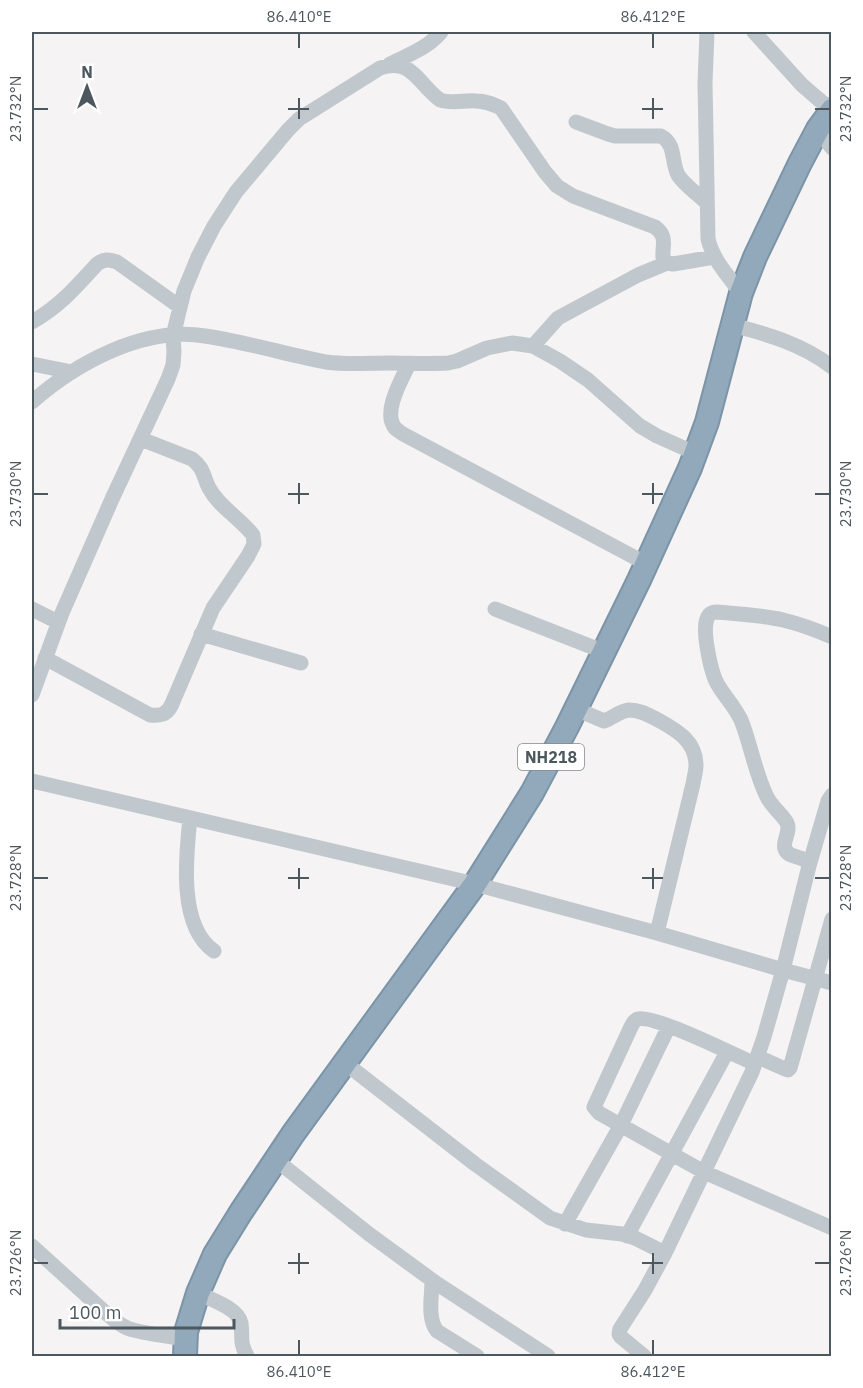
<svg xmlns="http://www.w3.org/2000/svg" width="863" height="1388" font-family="'IBM Plex Sans',sans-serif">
	<rect width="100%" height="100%" fill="#f5f3f3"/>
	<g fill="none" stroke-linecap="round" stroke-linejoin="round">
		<g stroke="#7c94a7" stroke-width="26">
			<path id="highway" d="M185,1356L186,1332L198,1293L215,1254L241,1212L293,1134L475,884L532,793L567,727L639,580L690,468L707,422L741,293L755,257L800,163L818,129L832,110"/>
		</g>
		<path stroke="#c0c8cd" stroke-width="15" d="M707,32L705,83L708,239C713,260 728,276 741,293
			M754,32L802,85L831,110
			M390,64C408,55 428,48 441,32
			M576,122L608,134L615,136H661C676,144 671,161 678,175C685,186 698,194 707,203
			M818,129L832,148
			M32,322C59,307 76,287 97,264C104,259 109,259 117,262L180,307
			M732,325C767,334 802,344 832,367
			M533,346L558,318L638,275L667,263
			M32,364L72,372
			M409,364C402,379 382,412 395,428C397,430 400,432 403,434L647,564
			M32,402C76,363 144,326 205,336C246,342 285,354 326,362C347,365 368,363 389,363C409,363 429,364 448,363L457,361L487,348L512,343L533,346L560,361L588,380L640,426L657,436L695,453
			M32,609L58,622
			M495,609L605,652
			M201,634L301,663
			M832,637C816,630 800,624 783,620C762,615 739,614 717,612C712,612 709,613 707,619C702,631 711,674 718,685C725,697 735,707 741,720C751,745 755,773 767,797C772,807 783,815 787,823C791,832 782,841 785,849C789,860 806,854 809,866L783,970L832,983
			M45,658L150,715C160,716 166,715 171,706L213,608L248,556L254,544L253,535C240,518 219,507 209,488C203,476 204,468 192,459L141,439
			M32,695L62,613L112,499L168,379L173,365L174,352L173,336L184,291L198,257L214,226L236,192L288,130L299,119L380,68C412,57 418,84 440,100C452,104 464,100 476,101C485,101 492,104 501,108L545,172L557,186L573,196L655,227C668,237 662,244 663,258L667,263L673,264L714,257
			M576,709L604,721C612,718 620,711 629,710C641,710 650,716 660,721C678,731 696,742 696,765C696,771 694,778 693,784L657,933
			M32,781L475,884L657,933L783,970L764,1037L752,1072L665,1253L645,1290L620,1329L619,1334L621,1337L644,1356
			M190,818C186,856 178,926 214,951
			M809,866L828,801L832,795
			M758,1057L785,1069L788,1070L790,1068L832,919
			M345,1063L475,1164L550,1218L586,1230L622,1234L635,1238L665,1253
			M755,1064C737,1056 653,1014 638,1019C634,1020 632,1025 630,1029L594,1107L599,1113L704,1172L832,1228
			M276,1160L369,1234L436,1283L548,1356
			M565,1224L621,1125L669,1026
			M627,1236L727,1052
			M32,1246L107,1314C113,1319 120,1325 127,1328C143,1334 169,1336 186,1339
			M432,1281C432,1296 427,1318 437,1331L477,1356
			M198,1293C210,1299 238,1308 241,1323C243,1337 239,1342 247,1356"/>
		<use href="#highway" stroke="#91a9bb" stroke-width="22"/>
	</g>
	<path fill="none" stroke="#4c575e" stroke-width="2" d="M299,33V48M653,33V48M299,98V119M653,98V119M33,109H48M288,109H309M642,109H663M815,109H830M299,483V504M653,483V504M33,494H48M288,494H309M642,494H663M815,494H830M299,868V889M653,868V889M33,878H48M288,878H309M642,878H663M815,878H830M299,1253V1274M653,1253V1274M33,1263H48M288,1263H309M642,1263H663M815,1263H830M299,1340V1355M653,1340V1355"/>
	<g text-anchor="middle" stroke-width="4.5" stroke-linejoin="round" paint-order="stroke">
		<rect fill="#fff" stroke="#82898e" stroke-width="1.5" x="518" y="744" width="66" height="26" rx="4.5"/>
		<g font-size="16" font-weight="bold" fill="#4c575e">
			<text x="551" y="763">NH218</text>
		</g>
	</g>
	<rect width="863" height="1388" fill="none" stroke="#ffffff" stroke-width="66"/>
	<g transform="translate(87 87)" stroke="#ffffff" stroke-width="4.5" paint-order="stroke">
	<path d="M0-4.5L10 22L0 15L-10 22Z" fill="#4c575e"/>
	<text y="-9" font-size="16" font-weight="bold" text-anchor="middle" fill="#4c575e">N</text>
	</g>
	<path d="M60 1319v9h174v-9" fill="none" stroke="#4c575e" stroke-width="3"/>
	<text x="69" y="1319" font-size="18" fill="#4c575e" stroke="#ffffff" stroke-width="4.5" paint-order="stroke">100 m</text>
	<rect x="33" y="33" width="797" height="1322" fill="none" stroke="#4c575e" stroke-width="2"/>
	<g font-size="15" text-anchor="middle" fill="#4c575e">
		<text x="299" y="22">86.410°E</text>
		<text x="653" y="22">86.412°E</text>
		<text transform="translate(16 109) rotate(-90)" y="5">23.732°N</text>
		<text transform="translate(846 109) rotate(-90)" y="5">23.732°N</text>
		<text transform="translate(16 494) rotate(-90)" y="5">23.730°N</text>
		<text transform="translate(846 494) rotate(-90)" y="5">23.730°N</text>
		<text transform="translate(16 878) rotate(-90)" y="5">23.728°N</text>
		<text transform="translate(846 878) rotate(-90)" y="5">23.728°N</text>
		<text transform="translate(16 1263) rotate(-90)" y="5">23.726°N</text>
		<text transform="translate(846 1263) rotate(-90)" y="5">23.726°N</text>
		<text x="299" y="1377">86.410°E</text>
		<text x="653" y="1377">86.412°E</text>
	</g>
</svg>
